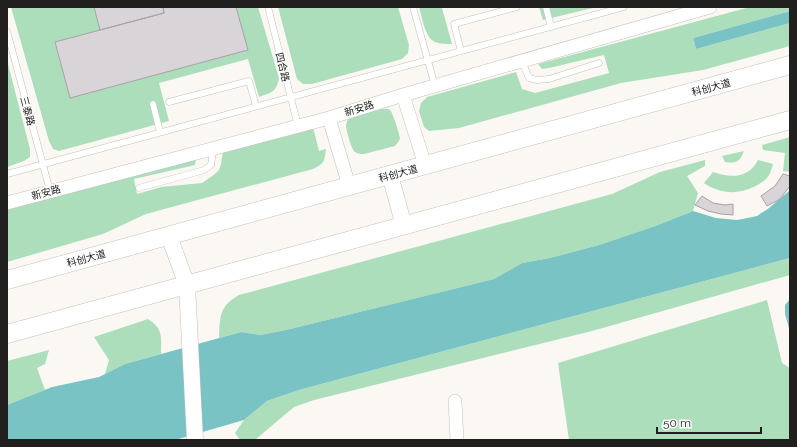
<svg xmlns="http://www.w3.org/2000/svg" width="797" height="447" font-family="Raleway,'Noto Sans SC',sans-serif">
	<rect width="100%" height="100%" fill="#fbf8f3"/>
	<path fill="#acdebb" d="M11,7H258L279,78C276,93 272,92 259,97L248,59L159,83L169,121L59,151L53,149L49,141Z
		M278,7H398L409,45L408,53L402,59L312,84H303L297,79Z
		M419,7H444L442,8L452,44C447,44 440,44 435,42C425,38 422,17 419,7Z
		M539,7H597L543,20Z
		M750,7H790V11L693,38L696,49L790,23V46L703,70L621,83L459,128L429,131L424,127L419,111L421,103L427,97L516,72L522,89L535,93L609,73L604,55L549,68L542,69L538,64Z
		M7,60L30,149V157L24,161L7,167Z
		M381,109C384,109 388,108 390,110C393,113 399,133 400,138C400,141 397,143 395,146L364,154C361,154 358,154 355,152C351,149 347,132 346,127C346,123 347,121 349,118Z
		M313,127L319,151L326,149C324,162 325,163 313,169L146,214L103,234L7,262V210L196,158L195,165L134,179L137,194L161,187L202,183L215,174L219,170L221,164L223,151Z
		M790,137V172L783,171L785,153L763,150L762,145Z
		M744,151C740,161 737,164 725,162L722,156Z
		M705,160V166L687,176L698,193L693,211L658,225L599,245L550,258L522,263L494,279L286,330L260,335L241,332L219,338C220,317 219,306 239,295L612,194L660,172Z
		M758,160L773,164C772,167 771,171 770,173C768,178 763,182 759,184C741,195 721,195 704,183L713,172C730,178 748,179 758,160Z
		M790,258V275L592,331L314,400L294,407L255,440H240L235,433L244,420L267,401L299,390Z
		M767,300L782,363L790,368V440H569L558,363Z
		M148,319C164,329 161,338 161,354L125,364L105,374L109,360L94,337Z
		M49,350L45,364L37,368L45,390L7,405V361Z"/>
	<path fill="#7ac3c4" d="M790,11V23L696,49L693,38Z
		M789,191H790V258L299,390L267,401L244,420L175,440H7V405L52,387L99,377L125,364L241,332L260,335L286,330L494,279L522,263L550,258L599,245L658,225L693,211L716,218L737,220L757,216L769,208Z
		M790,299V332L785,314V305Z"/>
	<path fill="#d8d4d8" stroke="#a6a2a6" d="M94,7H163L164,13L100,30Z
		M163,7H236L248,50L70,98L55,42L164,13Z
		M783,174L790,176V186L780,199L767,206L761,196L775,186Z
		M702,196L713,203L725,205L733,204V215L721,214L708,211L695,205Z"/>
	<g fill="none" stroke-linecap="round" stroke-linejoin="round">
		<g stroke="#c2c0ba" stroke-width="7">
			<path id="service" d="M268,7L298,126
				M413,7L435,86
				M546,7L551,27
				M7,31L50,191
				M461,51L454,24L517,7
				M522,61L529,78L537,80L549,79L599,63
				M169,102L249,81L256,106
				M153,104L160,132
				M7,174L624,7
				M139,188L204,170L211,165L212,158L211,149"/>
		</g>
		<g stroke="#c2c0ba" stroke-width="14">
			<path id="minor" d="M403,95L425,165
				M329,118L349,186
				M7,203L329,118L403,95L710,7
				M455,401L457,440"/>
		</g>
		<g stroke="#c2c0ba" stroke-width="17">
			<path id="tertiary" d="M390,175L404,226
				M169,236L187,285L195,440"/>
		</g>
		<g stroke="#c2c0ba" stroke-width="19">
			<path id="secondary" d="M7,280L790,65
				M7,334L790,120"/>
		</g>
		<use href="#service" stroke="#fff" stroke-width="6"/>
		<use href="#minor" stroke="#fff" stroke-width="13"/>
		<use href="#tertiary" stroke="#fff" stroke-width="16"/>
		<use href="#secondary" stroke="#fff" stroke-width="18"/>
	</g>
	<g text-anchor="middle" stroke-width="3" stroke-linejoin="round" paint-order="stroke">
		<g font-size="10" fill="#21201e" stroke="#fff">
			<text transform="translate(283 67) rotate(76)" y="4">四合路</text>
			<text transform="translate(711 87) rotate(-15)" y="4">科创大道</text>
			<text transform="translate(359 108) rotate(-17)" y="4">新安路</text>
			<text transform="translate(28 111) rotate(75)" y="4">三泰路</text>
			<text transform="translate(398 173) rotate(-15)" y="4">科创大道</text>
			<text transform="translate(46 192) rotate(-15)" y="4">新安路</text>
			<text transform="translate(86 258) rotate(-15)" y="4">科创大道</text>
		</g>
	</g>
	<rect width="797" height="447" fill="none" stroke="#21201e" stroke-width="16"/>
	<path d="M657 427v6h104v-6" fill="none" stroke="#21201e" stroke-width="2"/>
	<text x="663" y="427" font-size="12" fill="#21201e" stroke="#ffffff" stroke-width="3" paint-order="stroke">50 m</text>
</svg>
